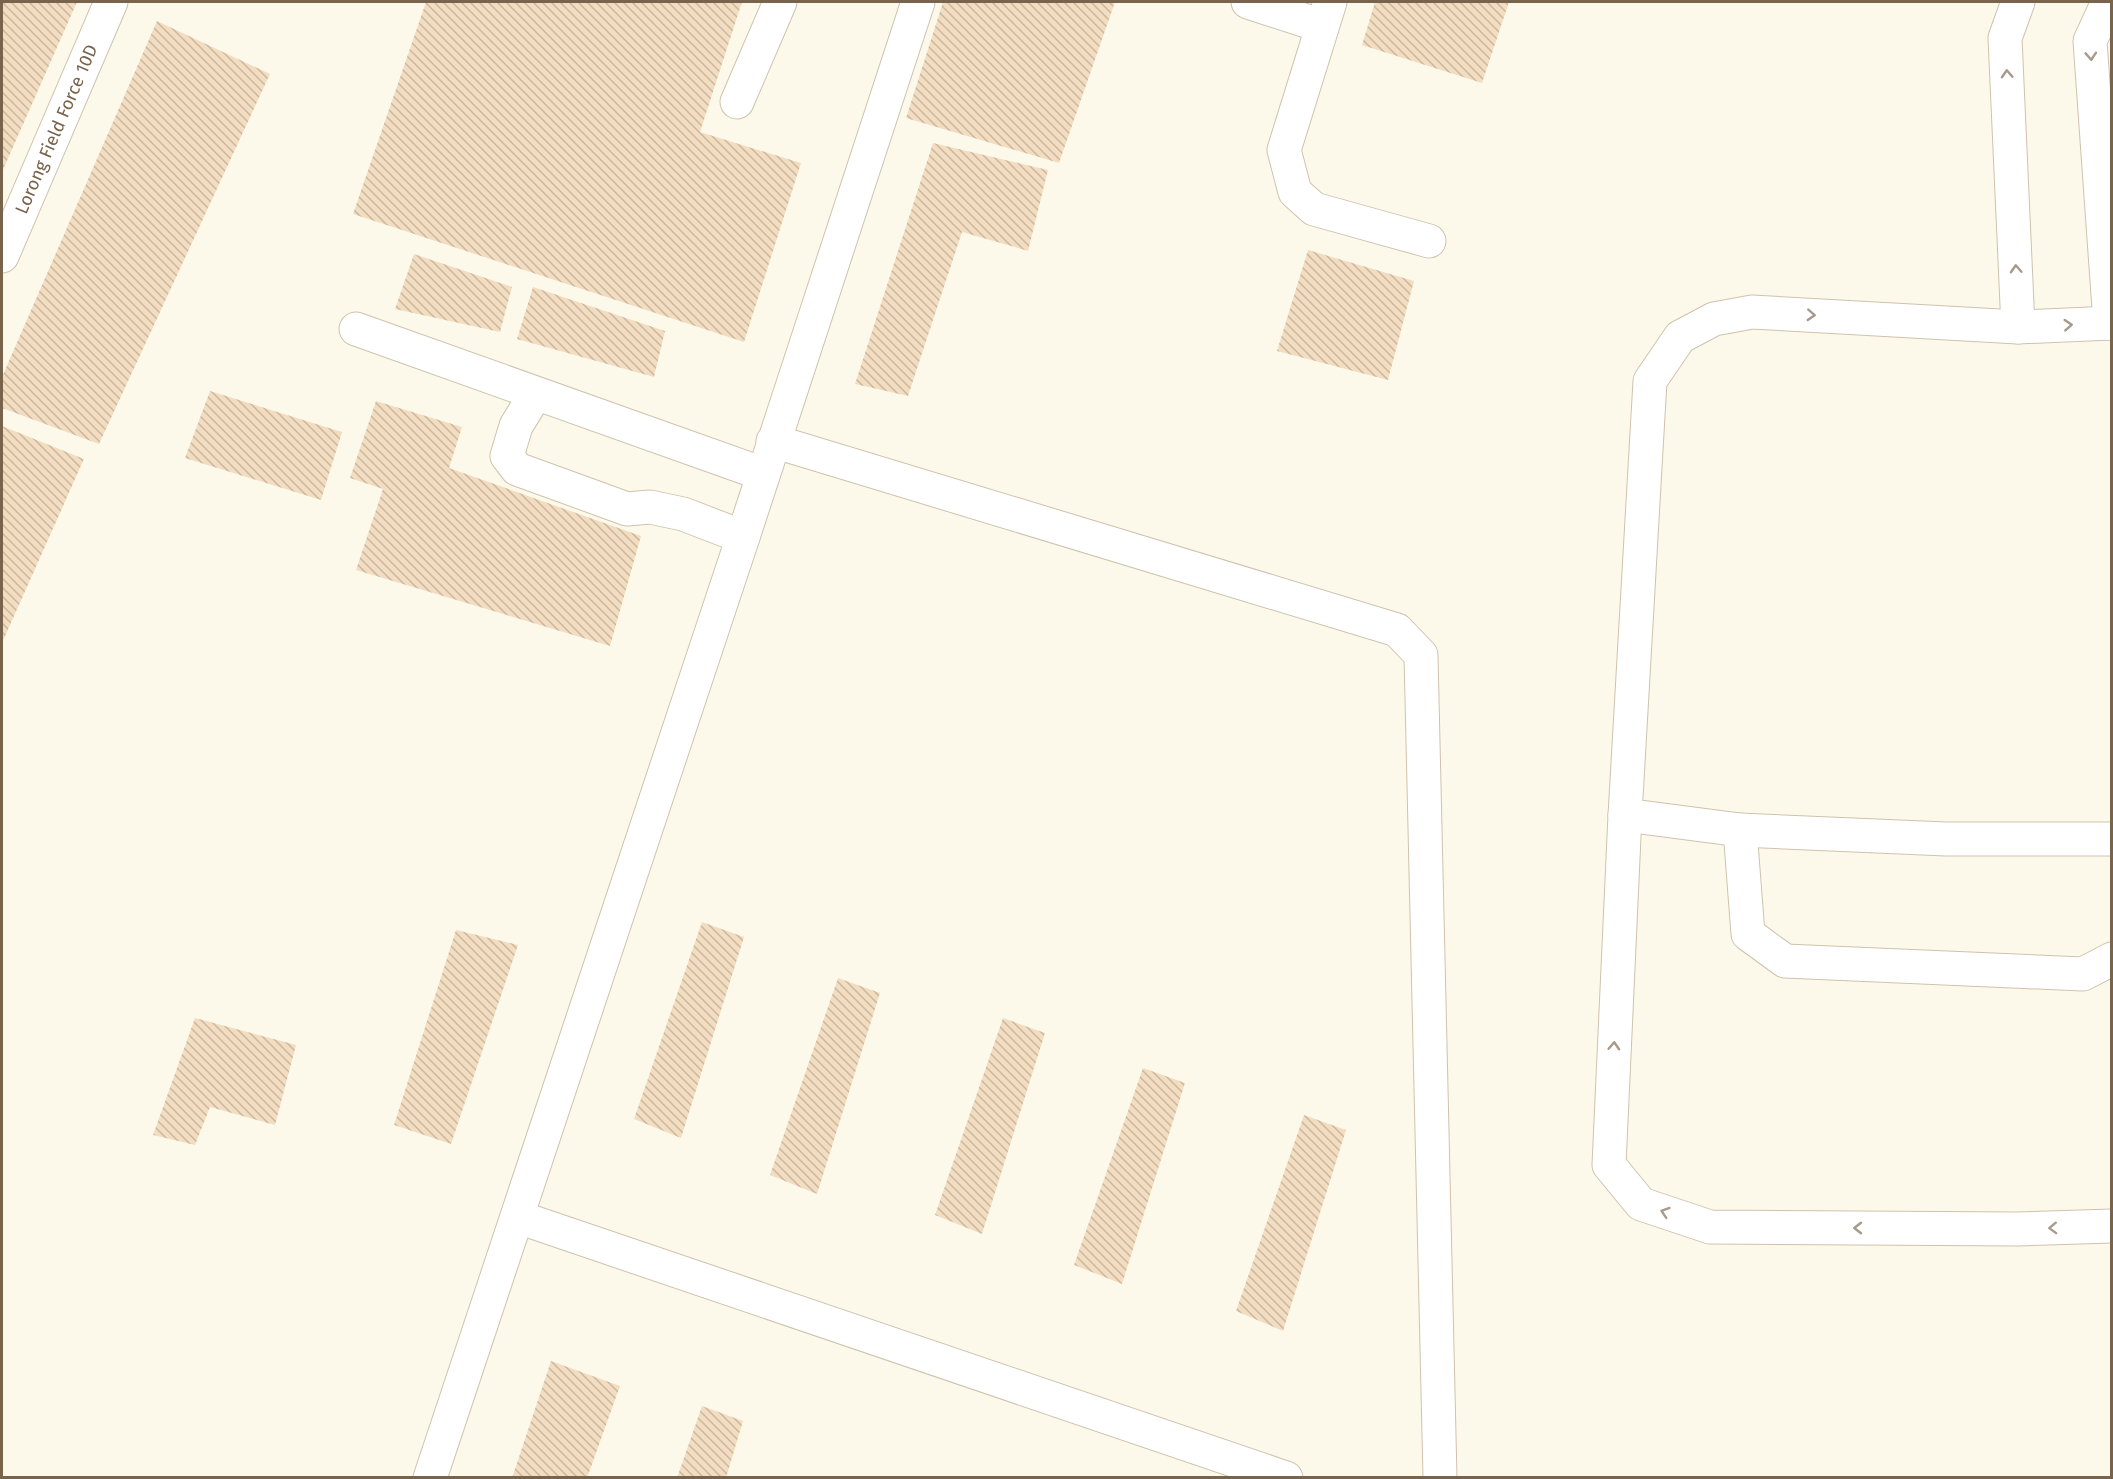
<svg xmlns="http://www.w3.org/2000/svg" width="2113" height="1479" font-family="'Fira Sans',sans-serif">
	<defs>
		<pattern id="building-back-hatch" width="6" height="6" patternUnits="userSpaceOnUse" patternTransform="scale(1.5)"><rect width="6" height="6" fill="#f3ddc1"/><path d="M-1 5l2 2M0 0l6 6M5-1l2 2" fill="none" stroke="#cab79f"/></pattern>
	</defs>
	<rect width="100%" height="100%" fill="#fdf9ea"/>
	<path fill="url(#building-back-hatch)" d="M2,2H77L2,172Z
		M426,2H742L700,132L801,163L744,342L353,214Z
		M943,2H1115L1059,163L906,118Z
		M1375,2H1509L1482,83L1362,45Z
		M157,21L270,74L99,444L2,408V377Z
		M933,143L1048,170L1028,251L962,232L908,396L855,384Z
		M1308,250L1414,281L1388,380L1277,351Z
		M414,254L512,287L500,332L395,309Z
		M533,287L665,331L654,377L517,339Z
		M210,391L342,432L321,500L185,458Z
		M376,401L462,427L449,468L641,536L610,646L356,570L383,489L350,478Z
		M2,426L84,459L2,643Z
		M702,922L744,937L681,1138L634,1119Z
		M456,930L518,945L451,1144L394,1125Z
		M838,978L880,993L817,1194L770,1175Z
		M195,1018L296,1045L275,1125L210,1107L195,1145L153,1135Z
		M1003,1018L1045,1033L982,1234L935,1215Z
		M1143,1068L1185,1083L1122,1284L1074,1265Z
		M1304,1115L1346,1130L1283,1331L1236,1311Z
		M551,1361L620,1386L587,1478H512Z
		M702,1406L743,1421L726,1478H677Z"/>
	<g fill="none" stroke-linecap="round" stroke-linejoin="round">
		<g stroke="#cfc2ae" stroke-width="35">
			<g id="minor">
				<path d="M1248,2L1322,26"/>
				<path d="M1330,2L1284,150L1295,192L1314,209L1429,241"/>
				<path d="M2018,2L2005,38L2018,327"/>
				<path d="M2108,2L2090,41L2110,323"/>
				<path d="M737,102L780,2"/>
				<path id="s1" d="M2,256L111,2"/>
				<path d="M2112,323L2018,327L1752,312L1714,319L1680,337L1650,381L1625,815L1609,1165L1641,1204L1710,1227L2017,1229L2112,1226"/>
				<path d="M356,329L763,474"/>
				<path d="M535,395L516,426L507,456L517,469L627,509L650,507L683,514L743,537"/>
				<path d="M773,441L1397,630L1421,655L1440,1478"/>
				<path d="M1625,815L1740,830L1946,839H2112"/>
				<path d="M1740,830L1748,934L1785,961L2083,974L2112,959"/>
				<path d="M518,1217L1286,1478"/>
				<path d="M430,1478L743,537L918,2"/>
			</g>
		</g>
		<use href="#minor" stroke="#fff" stroke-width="33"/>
	</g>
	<defs><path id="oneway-chevron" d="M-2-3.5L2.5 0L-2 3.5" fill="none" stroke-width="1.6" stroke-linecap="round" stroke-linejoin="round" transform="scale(1.5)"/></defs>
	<g stroke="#a79a8b">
		<use href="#oneway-chevron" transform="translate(2091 56) rotate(86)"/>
		<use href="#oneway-chevron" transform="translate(2007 74) rotate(-93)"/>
		<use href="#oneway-chevron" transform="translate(2016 269) rotate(-93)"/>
		<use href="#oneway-chevron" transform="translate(1811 315) rotate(3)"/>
		<use href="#oneway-chevron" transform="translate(2068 325) rotate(-3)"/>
		<use href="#oneway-chevron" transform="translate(1614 1046) rotate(-87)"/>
		<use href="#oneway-chevron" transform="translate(1665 1212) rotate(-162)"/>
		<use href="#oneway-chevron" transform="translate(1858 1228) rotate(-180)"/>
		<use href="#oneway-chevron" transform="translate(2053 1228) rotate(178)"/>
	</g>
	<g text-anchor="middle" stroke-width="5" stroke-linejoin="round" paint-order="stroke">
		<g font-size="18" fill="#78634c" stroke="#fffcf0">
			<text dy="6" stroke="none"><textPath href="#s1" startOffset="138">Lorong Field Force 10D</textPath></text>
		</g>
	</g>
	<rect width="2113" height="1479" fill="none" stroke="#78634c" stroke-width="6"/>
</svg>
